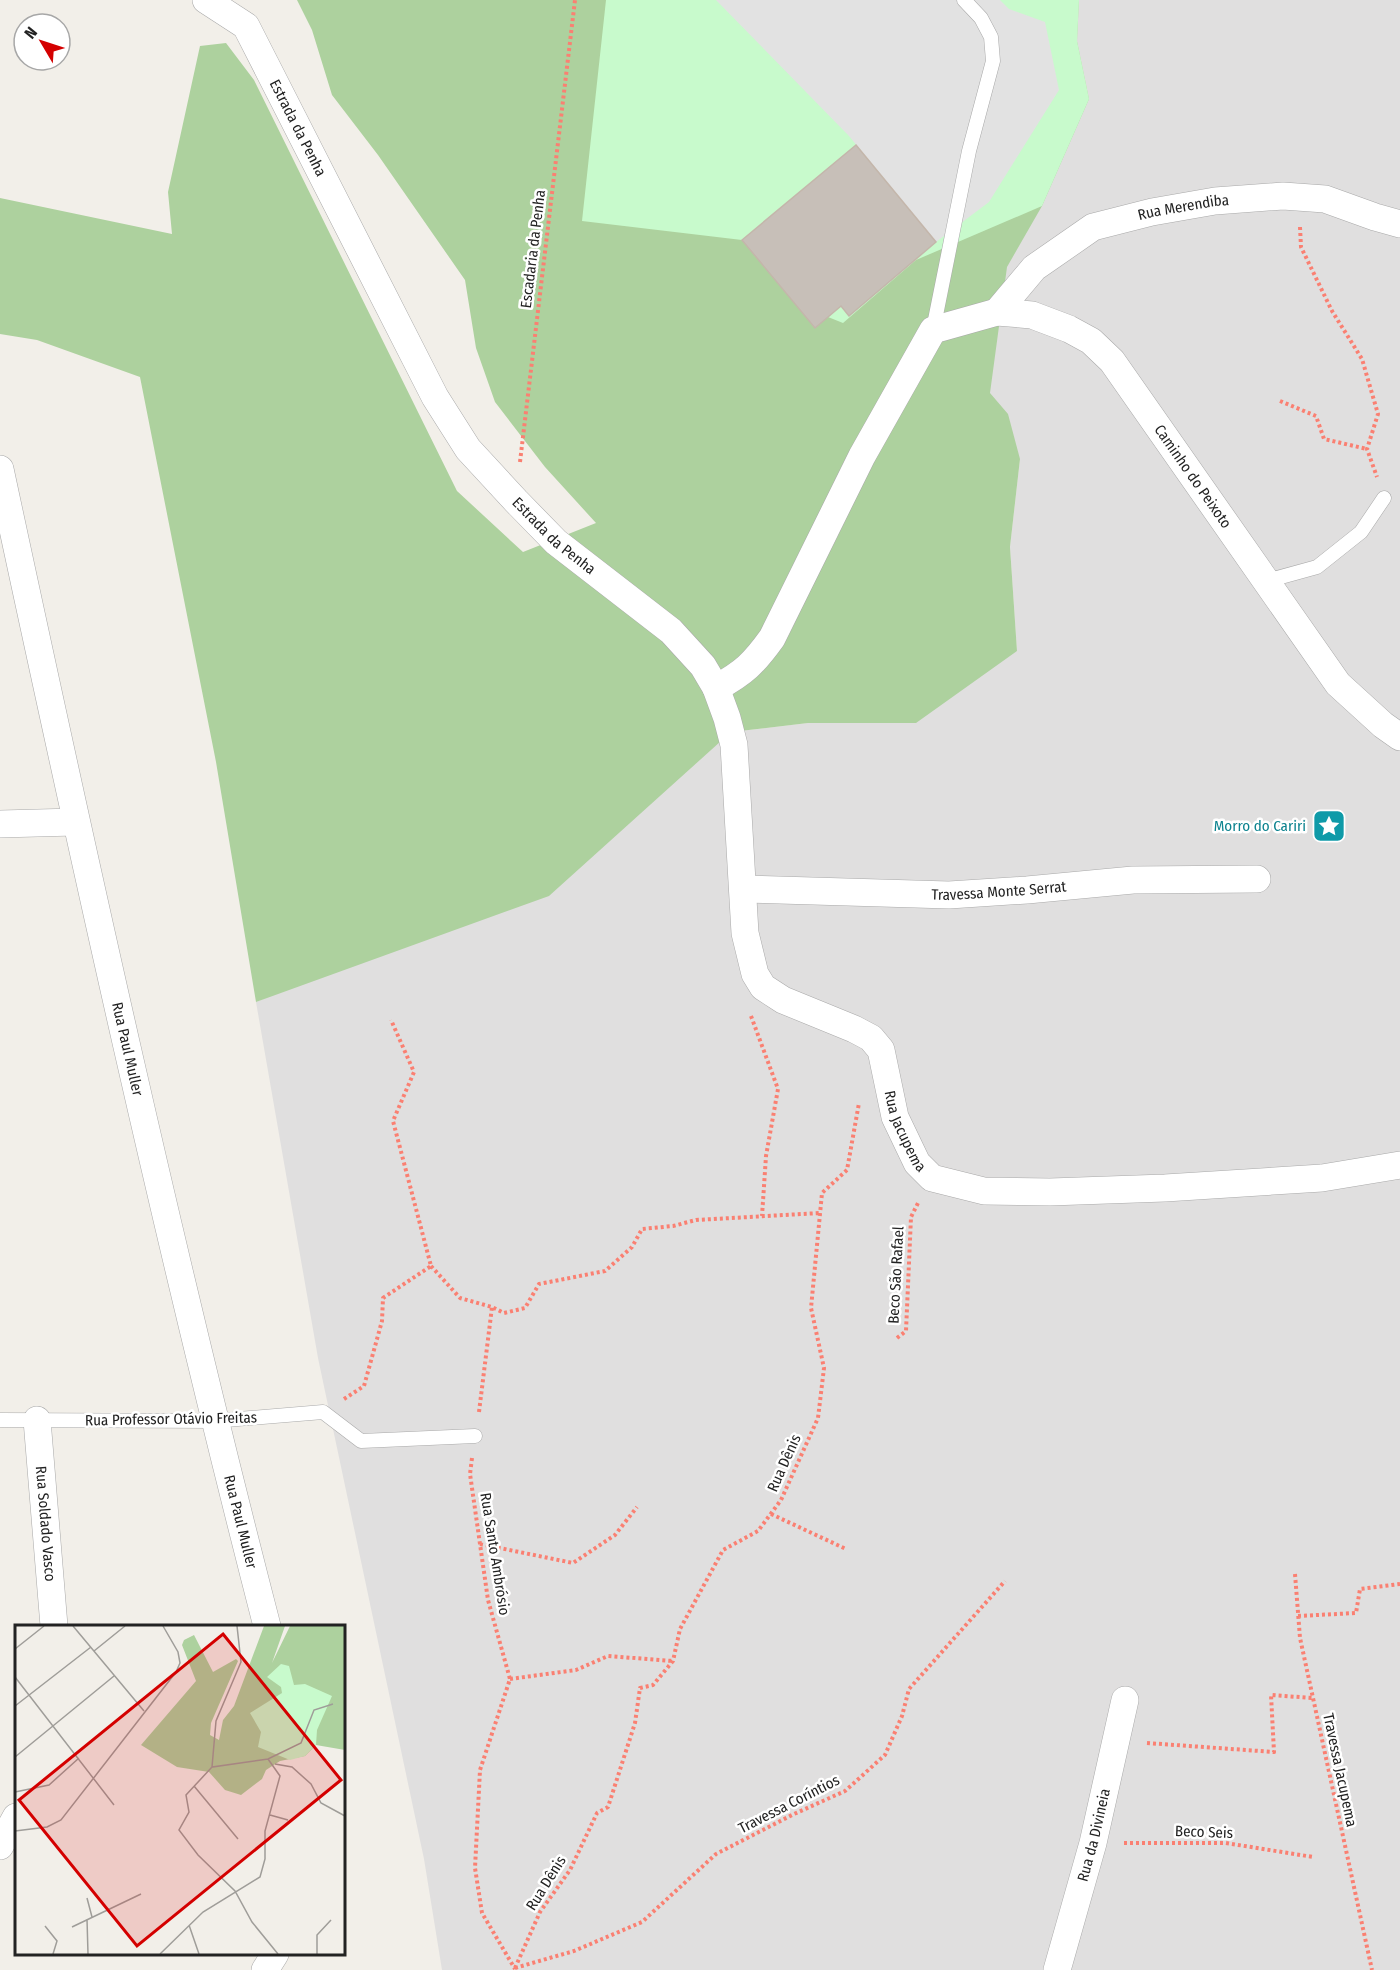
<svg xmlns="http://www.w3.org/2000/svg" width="1400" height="1970" font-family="'Fira Sans Condensed',sans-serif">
	<rect width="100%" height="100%" fill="#f2efe9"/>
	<path fill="#e0dfdf" d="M1079,0H1400V1970H442L424,1859L318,1358L256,1002L422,932L731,732L808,723L1017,651L1010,547L1020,459L911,405L1089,99L1077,41Z"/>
	<path fill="#add19e" d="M297,0H1079L1077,41L1089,99L1042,206L1007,267L990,393L1008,414L1020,459L1010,547L1017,651L916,723H808L731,732L549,896L256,1002L216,762L140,377L37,340L0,334V198L172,234L168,192L200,46L226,43L254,80L457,491L523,552L596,523L545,467L495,402L476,348L465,280L378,155L332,95L312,30Z"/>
	<path fill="#c8facc" d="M606,0H1079L1077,41L1089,99L1042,206L916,260L843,323L828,317L815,328L742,240L582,221Z"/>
	<path fill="#e2e2e2" d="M716,0H1000L1009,9L1045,22L1059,90L989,202L936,242L849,136Z"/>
	<path fill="#c7bfb8" stroke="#c4b6ab" stroke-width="1.5" d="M856,145L936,242L849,316L841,306L815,328L742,240Z"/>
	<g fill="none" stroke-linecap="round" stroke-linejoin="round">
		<g stroke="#a9a9a9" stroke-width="15">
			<path id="service" d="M933,330L969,151L993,61L991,37L981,18L964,0
				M1266,581L1317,567L1361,532L1384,498
				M0,1420L214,1421L323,1412L361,1441L475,1436"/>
		</g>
		<g stroke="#a9a9a9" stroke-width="28">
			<g id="minor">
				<path id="s1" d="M206,0L246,26L435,397L468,449L516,501L556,542L671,631L703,666L716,688C744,673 754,663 772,638L862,456L933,330L997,312L1032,315L1069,329L1091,341L1112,361L1338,684L1383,725L1400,737"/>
				<path id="s2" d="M997,312L1034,268L1093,227L1152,212L1215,201L1283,196L1325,199L1375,217L1400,224"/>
				<path id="s3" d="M0,469C83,856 168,1243 267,1626"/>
				<path id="s4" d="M716,688L727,718L734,745L745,933L755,974L763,987L783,1000L854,1029L871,1038L881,1050L895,1117L917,1163L932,1178L984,1191L1050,1192L1165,1188L1322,1178L1400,1165"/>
				<path d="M0,824L75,822"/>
				<path id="s5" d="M743,889L949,895L1027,890L1133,880L1257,879"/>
				<path id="s6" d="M37,1420L54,1626"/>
				<path d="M0,1846L16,1817"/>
				<path d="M265,1970L275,1954"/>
				<path id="s7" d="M1057,1970L1093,1843L1125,1700"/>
			</g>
		</g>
		<path stroke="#fa8072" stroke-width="4" stroke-dasharray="3 3" stroke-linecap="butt" d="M1300,227L1301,247L1332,311L1362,359L1378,414L1367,449L1377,477
			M1280,401L1316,416L1324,439L1367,449
			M520,462L575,0
			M751,1016L778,1089L766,1156L762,1216
			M431,1266L460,1298L492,1307L504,1313L525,1308L539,1284L605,1271L632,1247L642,1229L673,1226L696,1220L820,1213
			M897,1338L906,1331L911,1217L918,1203
			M344,1399L364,1386L382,1321L383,1298L431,1266L393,1121L414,1072L391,1020
			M479,1412L492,1307
			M472,1458L470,1474L488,1600L510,1679L480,1770L475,1868L482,1913L515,1969
			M771,1514L846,1549
			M480,1544L573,1563L615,1535L637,1507
			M1295,1574L1300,1638L1372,1970
			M1298,1616L1356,1613L1360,1589L1400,1584
			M510,1679L576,1670L608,1656L673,1661
			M1147,1743L1274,1752L1271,1695L1312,1698
			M1124,1843H1226L1313,1857
			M515,1968L540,1912L570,1870L597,1813L608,1807L635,1723L640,1688L653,1685L673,1661L680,1629L723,1550L758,1531L781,1500L818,1418L824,1368L811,1308L822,1193L847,1170L859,1103
			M515,1968L574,1951L642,1922L716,1854L794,1814L845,1791L885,1755L902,1716L909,1689L1005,1581"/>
		<use href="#service" stroke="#fff" stroke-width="14"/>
		<use href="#minor" stroke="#fff" stroke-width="27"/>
	</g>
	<defs>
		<g id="sight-square" transform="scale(1.725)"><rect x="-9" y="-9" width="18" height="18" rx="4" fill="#0f9aa8" stroke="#fff"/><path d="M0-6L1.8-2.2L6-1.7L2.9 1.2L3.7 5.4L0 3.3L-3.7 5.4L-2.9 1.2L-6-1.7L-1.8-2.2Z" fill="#fff"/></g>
	</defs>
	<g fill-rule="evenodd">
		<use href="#sight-square" x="1329" y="826"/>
	</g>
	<g text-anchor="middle" stroke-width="5" stroke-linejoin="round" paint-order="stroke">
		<g font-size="15" fill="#222" stroke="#fff">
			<text dy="5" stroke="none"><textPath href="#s1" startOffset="162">Estrada da Penha</textPath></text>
			<text dy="5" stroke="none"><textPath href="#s2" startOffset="222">Rua Merendiba</textPath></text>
			<text transform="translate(533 249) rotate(-83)" y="5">Escadaria da Penha</text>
			<text dy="5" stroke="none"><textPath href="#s1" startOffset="1632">Caminho do Peixoto</textPath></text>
			<text dy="5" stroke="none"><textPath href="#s1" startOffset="648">Estrada da Penha</textPath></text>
			<text dy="5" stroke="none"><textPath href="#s5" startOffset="256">Travessa Monte Serrat</textPath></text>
			<text dy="5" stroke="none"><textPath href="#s3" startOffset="594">Rua Paul Muller</textPath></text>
			<text dy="5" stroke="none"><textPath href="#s4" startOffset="526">Rua Jacupema</textPath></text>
			<text transform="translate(896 1275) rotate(-87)" y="5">Beco São Rafael</text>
			<text transform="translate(171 1419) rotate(-1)" y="5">Rua Professor Otávio Freitas</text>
			<text transform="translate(784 1463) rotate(-66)" y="5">Rua Dênis</text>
			<text dy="5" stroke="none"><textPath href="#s3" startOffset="1080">Rua Paul Muller</textPath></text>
			<text dy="5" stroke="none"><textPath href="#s6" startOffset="104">Rua Soldado Vasco</textPath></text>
			<text transform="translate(495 1554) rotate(81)" y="5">Rua Santo Ambrósio</text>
			<text transform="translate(1340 1770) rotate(78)" y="5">Travessa Jacupema</text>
			<text transform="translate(789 1804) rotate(-27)" y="5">Travessa Coríntios</text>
			<text transform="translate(1204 1832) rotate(2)" y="5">Beco Seis</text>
			<text dy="5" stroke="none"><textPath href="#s7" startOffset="140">Rua da Divineia</textPath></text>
			<text transform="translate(546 1883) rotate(-58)" y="5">Rua Dênis</text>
		</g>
		<g font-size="15" fill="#0d838f" stroke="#fff" text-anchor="end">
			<text x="1306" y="831">Morro do Cariri</text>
		</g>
	</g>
	<g transform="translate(15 1625)">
		<rect width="330" height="330" fill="#f2efe9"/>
		<path d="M249,1H270L257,38L275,1H330V125L301,120L290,131L265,136L251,145L247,154L226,170L210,165L194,147L162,142L126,120L181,56L167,20L169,15L179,10L198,47L221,34L223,36L196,98L195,110L204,115L208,95L219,81Z" fill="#add19e"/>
		<path d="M266,39L274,41L279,60L290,59L317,71L302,105L301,120L290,131L275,135L243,122L246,107L235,88L267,68L266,62L252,52Z" fill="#c8facc"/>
		<path fill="none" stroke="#9f9d99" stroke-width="1.5" d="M58,1L129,86M222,1L226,37L201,96L197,142L253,134L286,118L299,85L318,79M0,24L29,1M79,26L110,1M0,52L99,180M0,81L76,22M0,132L99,51M260,139L277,142L296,159L306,178L330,191M197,142L171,170L174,187L164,205L183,230L220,266L237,297L263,329M179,161L223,214M0,167L34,160L64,133M255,190L273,195M0,206L32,202L46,195L161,47L165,38L163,27L148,1M72,273L77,292M72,294L73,329M174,300L184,329M30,301L42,316L38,329M57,302L126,269M145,329L188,287L245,252L250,234V206L265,151L253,134M302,329V310L316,295"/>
		<path fill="#d40000" fill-opacity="0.15" stroke="#d40000" stroke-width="3" d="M208,9L326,155L122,321L4,175Z"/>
		<rect width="330" height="330" fill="none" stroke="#222" stroke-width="3"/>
	</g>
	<g transform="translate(42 42) rotate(309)"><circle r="28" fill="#ffffff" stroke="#a7a7a7" stroke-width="1.5"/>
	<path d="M0-4.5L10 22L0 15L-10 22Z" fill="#d40000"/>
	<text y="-9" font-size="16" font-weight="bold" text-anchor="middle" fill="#222222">N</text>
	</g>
</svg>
